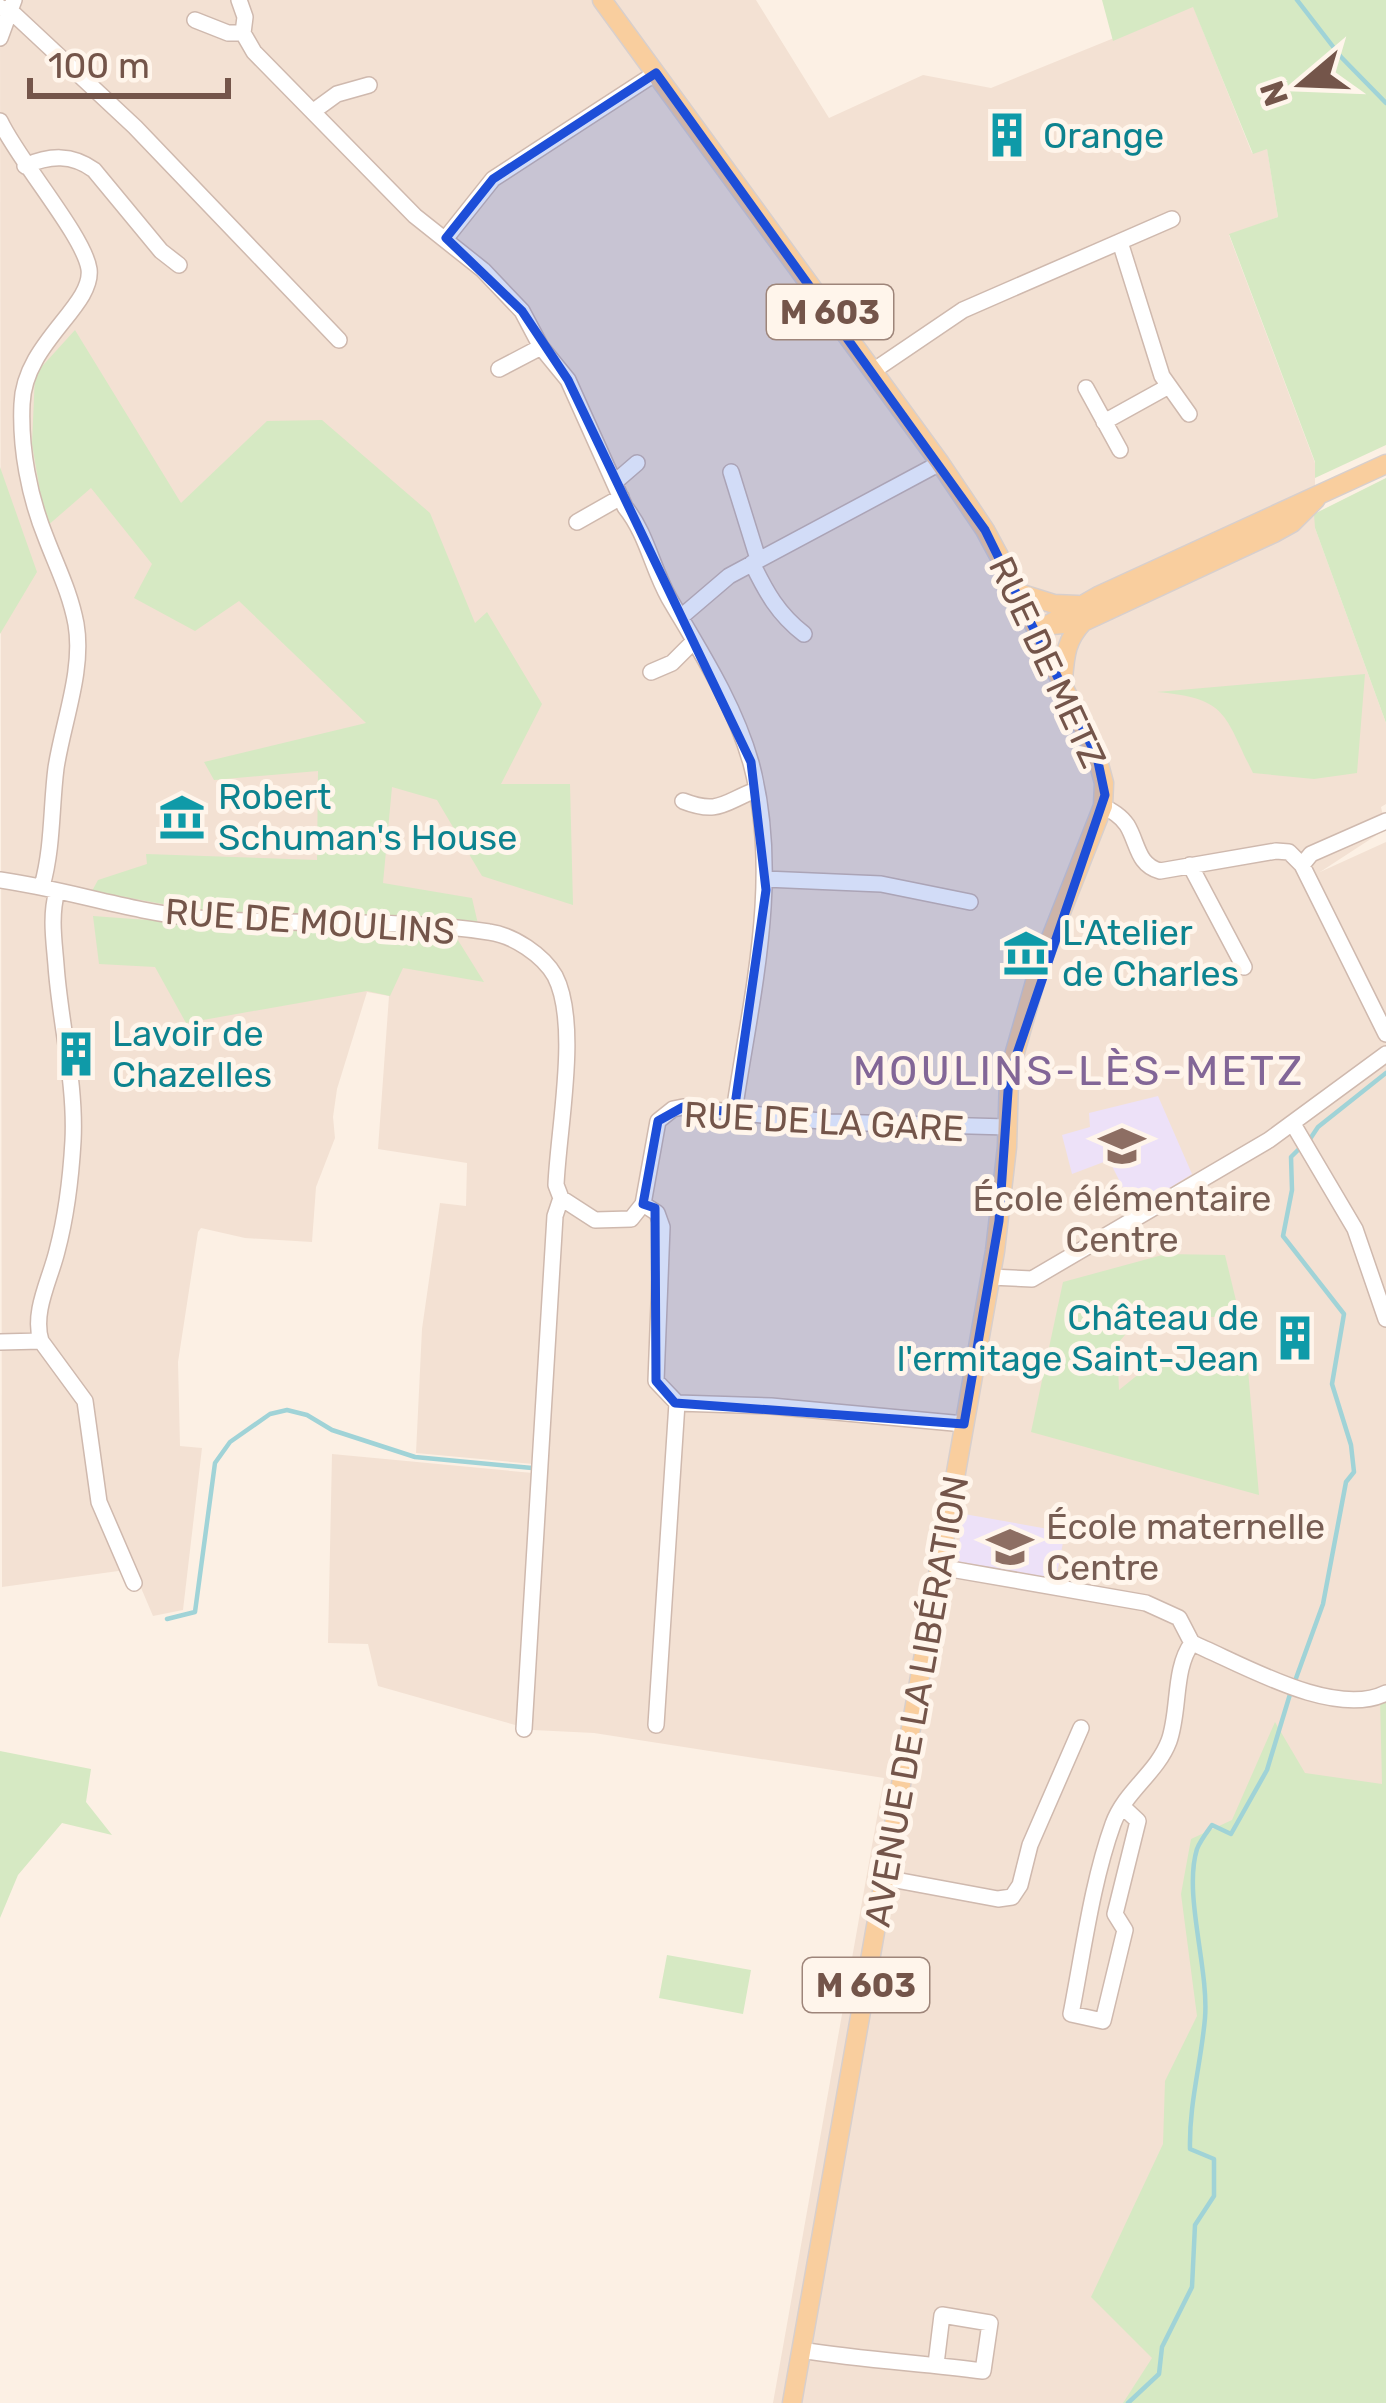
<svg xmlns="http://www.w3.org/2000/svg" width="1386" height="2403" font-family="Rubik,sans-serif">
	<rect width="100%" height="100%" fill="#fcf0e4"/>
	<path fill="#f3e1d3" d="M0,0H756L829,118L923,75L991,88L1193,6L1252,153L1267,148L1278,217L1229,235L1315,463V528L1386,723V804L1381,807L1386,829L1320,872L1386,842V2403H773L884,1778L594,1733L533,1730L378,1686L368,1644L328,1643L332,1454L533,1473V1464L416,1453L422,1329L440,1203L466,1206L467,1163L378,1149L389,996L367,992L337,1089L333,1117L335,1138L316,1187L312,1242L245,1238L201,1228L198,1232L178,1362L180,1446L202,1448L183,1610L153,1616L133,1569L2,1587Z"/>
	<path fill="#ede1f8" d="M1158,1096L1192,1174L1134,1210L1109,1160L1072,1174L1062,1135L1090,1127L1089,1113Z
		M964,1514L1065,1532L1056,1579L956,1561Z"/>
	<path fill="#d6e9c3" d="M1102,0H1386V445L1315,478V462L1229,234L1278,217L1267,149L1253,154L1193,7L1113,41Z
		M75,330L181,503L267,421L322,420L430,513L475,623L487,612L542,704L501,784H570L573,905L482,876L437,800L392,787L383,883L472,898L478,924L200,911L92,891L98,880L147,864L146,854L317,860L318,771L214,780L204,762L366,723L239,601L195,631L134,598L152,564L91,488L46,527L32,444L35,374Z
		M0,467L37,572L0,634Z
		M1386,478V723L1315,528L1314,514Z
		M1365,674L1357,773L1314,779L1253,773C1224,715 1228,698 1157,692Z
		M93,916C214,926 335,927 456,937L484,982L403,968L390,996L367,991L186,1023L155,967L99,964Z
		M1166,1254L1225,1255L1240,1317H1141L1117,1344L1119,1390L1160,1357L1248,1370L1259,1495L1031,1432L1063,1282Z
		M1386,1693V2403H1123L1152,2358L1091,2297L1163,2144L1165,2081L1197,2016L1181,1894L1191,1839L1232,1820L1275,1722L1305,1773L1382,1784L1380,1697Z
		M0,1751L91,1769L86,1802L112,1835L62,1823L18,1875L0,1918Z
		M667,1955L751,1970L743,2014L659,1998Z"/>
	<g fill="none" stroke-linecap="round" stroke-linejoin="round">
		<path stroke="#a0d3d7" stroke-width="4.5" d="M1297,0L1341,57L1386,103
			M1310,1139L1318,1127L1386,1073
			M167,1619L195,1612L215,1463L230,1442L270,1414L287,1410L307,1415L332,1430L415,1457L532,1468
			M1295,1681L1323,1604L1346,1482L1354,1472L1351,1445L1332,1384L1344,1314L1283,1236L1292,1190L1291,1157L1301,1147
			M1128,2403L1159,2374L1162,2347L1192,2287L1195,2225L1214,2196V2159L1190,2149C1189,2103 1201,2064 1205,2018C1209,1968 1183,1894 1197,1849C1200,1841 1207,1832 1212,1825L1231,1834L1267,1770L1291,1691"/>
		<g stroke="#cfb9ae" stroke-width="18">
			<path id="minor" d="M239,0L245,17L243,33
				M0,7L15,15L135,127L339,340
				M195,20L228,33H243L254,52L415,216L483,270L522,311L541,347L568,380L625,507C647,534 652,568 669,598C700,651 734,703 751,763C782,878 751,997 734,1112
				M0,38L14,0
				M315,110L337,94L369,85
				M0,121C18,160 84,236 89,269C94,306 24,343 22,404C20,448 29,496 46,538C57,567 70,592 76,624C84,670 63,722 56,768C51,807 53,847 42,886
				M25,166C50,155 72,154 94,170L161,251L179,265
				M446,238L493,179L656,73
				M1120,242L1162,376L1189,414
				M499,369L541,347
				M873,371L963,310L1172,219
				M1086,388L1120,450
				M1104,422L1169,386
				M731,472L758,559
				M615,482L637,463
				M577,522L621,497
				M752,563C766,592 778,614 804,634
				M681,617L729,576L940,463
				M651,672L672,663L693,642
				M683,801C719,815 724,802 756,790
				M1103,806C1112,811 1121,816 1127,825C1138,843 1137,865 1160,871L1276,851L1289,852L1302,865L1386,1034
				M1190,865L1244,967
				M1302,865L1311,854L1386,821
				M765,879L881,884L970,902
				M0,880C66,889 130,912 197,918C293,927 393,917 489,932C513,935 543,955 555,976C580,1024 558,1130 556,1185L561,1198
				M57,891C50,916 54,940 56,965C60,1023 76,1082 73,1141C71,1176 66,1217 57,1251C50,1280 32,1312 41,1341L85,1401L99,1502L134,1583
				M1293,1124L1355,1229L1386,1319
				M561,1198L595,1220L631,1219L643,1204L658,1121L673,1109L683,1107L830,1122L1007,1127
				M643,1204L657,1213L662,1227L656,1381L677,1403
				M990,1277L1032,1279L1269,1140L1386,1054
				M0,1342L41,1341
				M677,1403L771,1406L964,1424
				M939,1567L1146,1603L1179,1618L1192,1643
				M1192,1643C1242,1664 1334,1719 1386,1693
				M656,1725L677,1403
				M524,1729L555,1216L561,1198
				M1123,1807L1138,1821L1115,1914L1125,1930L1103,2021L1071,2014C1083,1953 1092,1882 1113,1824C1125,1791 1157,1773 1169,1741C1180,1710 1173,1669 1192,1643
				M885,1878L998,1899L1012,1897L1020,1885L1030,1845L1081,1728
				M801,2350C863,2360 922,2363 983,2371L990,2323L942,2315L936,2364"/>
		</g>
		<g stroke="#d8cfcc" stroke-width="21">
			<path id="major" d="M602,0L940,463L985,530L1019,593L1097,757L1104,783L1103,806L1039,968L1015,1052L1009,1077L1007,1147L995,1251L792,2403
				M1019,593L1054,604L1078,605
				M1052,625L1083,622L1274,533L1292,523L1316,499
				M1037,631L1098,596L1386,464
				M1063,679C1065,655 1066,640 1083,622"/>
		</g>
		<use href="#minor" stroke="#fff" stroke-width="15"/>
		<use href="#major" stroke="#f9ce9e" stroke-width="18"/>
	</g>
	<path fill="#1d4ed8" fill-opacity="0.2" stroke="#1d4ed8" stroke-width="9" stroke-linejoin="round" d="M656,73L985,530L1097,757L1105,795L1009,1077L999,1221L964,1424L675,1403L656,1381L655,1208L643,1204L658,1121L683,1107L734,1112L766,890L751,762L568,380L522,311L446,238L493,179Z"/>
	<defs>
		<g id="building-bare" transform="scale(3.6)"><path d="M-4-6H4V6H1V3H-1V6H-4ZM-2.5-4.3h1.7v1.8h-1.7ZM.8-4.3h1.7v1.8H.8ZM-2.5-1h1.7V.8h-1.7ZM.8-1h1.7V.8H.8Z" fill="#0f9aa8" stroke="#fff5eb" stroke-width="2.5" paint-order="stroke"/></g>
		<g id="museum-bare" transform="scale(3.6)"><path d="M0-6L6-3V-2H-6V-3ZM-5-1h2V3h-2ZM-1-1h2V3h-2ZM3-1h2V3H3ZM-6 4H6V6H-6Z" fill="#0f9aa8" stroke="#fff5eb" stroke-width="2.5" paint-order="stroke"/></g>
		<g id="school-bare" transform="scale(3.6)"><path d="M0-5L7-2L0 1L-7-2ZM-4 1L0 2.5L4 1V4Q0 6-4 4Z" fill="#8d6e63" stroke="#fff5eb" stroke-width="2.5" paint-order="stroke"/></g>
	</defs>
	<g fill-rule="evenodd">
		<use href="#building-bare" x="1007" y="135"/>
		<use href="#museum-bare" x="182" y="817"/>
		<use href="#museum-bare" x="1026" y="953"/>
		<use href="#building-bare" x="76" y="1054"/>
		<use href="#school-bare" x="1122" y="1146"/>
		<use href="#building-bare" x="1295" y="1338"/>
		<use href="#school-bare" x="1010" y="1547"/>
	</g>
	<g text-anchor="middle" stroke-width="10" stroke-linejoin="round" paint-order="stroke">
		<g fill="#fff5eb" stroke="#9e857a" stroke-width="3">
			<rect x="767" y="285" width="126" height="54" rx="9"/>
			<rect x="803" y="1958" width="126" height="54" rx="9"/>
		</g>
		<g font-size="33" font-weight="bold" fill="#74554a">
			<text x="830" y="324">M 603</text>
			<text x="866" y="1997">M 603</text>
		</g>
		<g font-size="36" fill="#0d838f" stroke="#fff5eb" text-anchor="start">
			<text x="1043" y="148">Orange</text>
			<text x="218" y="809">Robert<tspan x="218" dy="41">Schuman's House</tspan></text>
			<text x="1062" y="945">L'Atelier<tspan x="1062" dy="41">de Charles</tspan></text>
			<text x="112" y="1046">Lavoir de<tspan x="112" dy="41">Chazelles</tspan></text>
			<text x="1259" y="1330" text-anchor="end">Château de<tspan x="1259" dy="41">l'ermitage Saint-Jean</tspan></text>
		</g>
		<g font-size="36" fill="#74554a" stroke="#fff5eb">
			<text transform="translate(1048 662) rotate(65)" y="13">RUE DE METZ</text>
			<text transform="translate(310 921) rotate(4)" y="13">RUE DE MOULINS</text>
			<text transform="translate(824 1121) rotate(3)" y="13">RUE DE LA GARE</text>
			<text transform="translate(916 1701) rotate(-80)" y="13">AVENUE DE LA LIBÉRATION</text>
		</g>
		<g font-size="36" fill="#785e54" stroke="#fff5eb">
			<text x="1122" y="1211">École élémentaire<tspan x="1122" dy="41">Centre</tspan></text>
			<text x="1046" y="1539" text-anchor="start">École maternelle<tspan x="1046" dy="41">Centre</tspan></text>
		</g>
		<g font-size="42" letter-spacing="3" fill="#826697" stroke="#fff5eb">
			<text x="1079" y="1085">MOULINS-LÈS-METZ</text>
		</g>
	</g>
	<g transform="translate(1302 84) rotate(251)" stroke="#fff5eb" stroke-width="9" paint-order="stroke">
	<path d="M0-9L21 45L0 30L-21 45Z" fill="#74554a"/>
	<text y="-18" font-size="33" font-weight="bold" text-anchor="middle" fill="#74554a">N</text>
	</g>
	<path d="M30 78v18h198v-18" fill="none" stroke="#74554a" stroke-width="6"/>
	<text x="48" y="78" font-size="36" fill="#74554a" stroke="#fff5eb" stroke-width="9" paint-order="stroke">100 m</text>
</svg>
